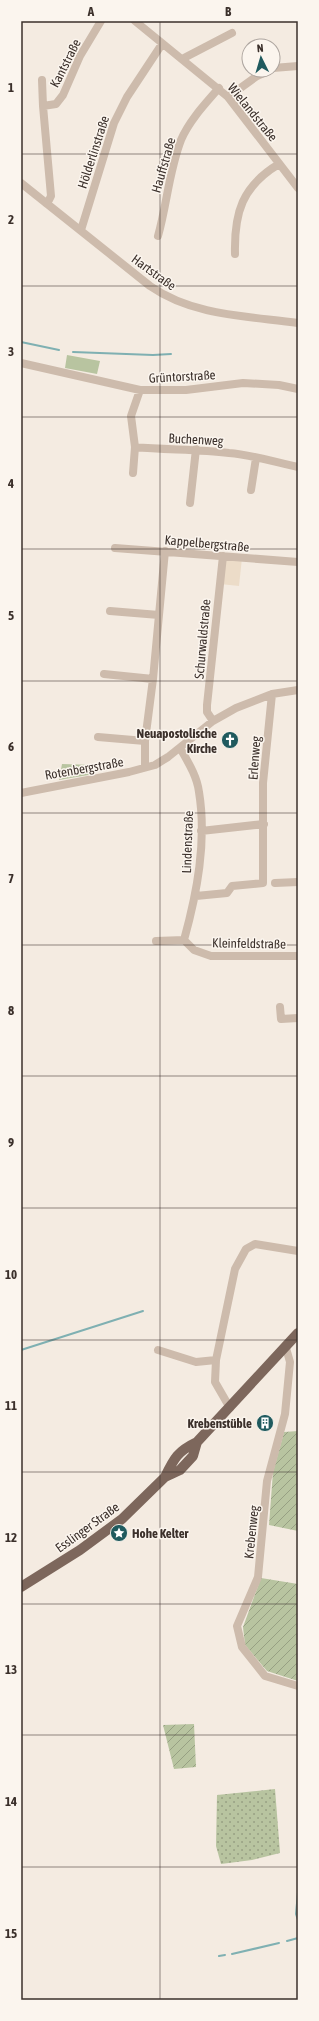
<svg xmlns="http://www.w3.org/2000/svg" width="319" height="2021" font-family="'Asap Condensed',sans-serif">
	<defs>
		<pattern id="grass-dots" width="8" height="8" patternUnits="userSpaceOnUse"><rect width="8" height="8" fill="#b8c4a0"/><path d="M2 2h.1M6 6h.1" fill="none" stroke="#97a083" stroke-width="1.8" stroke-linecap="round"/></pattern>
		<pattern id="garden-furrows" width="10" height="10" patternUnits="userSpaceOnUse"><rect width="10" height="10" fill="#b8c4a0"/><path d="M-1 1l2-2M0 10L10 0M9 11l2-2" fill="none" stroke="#97a083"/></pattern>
	</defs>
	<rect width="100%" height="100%" fill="#f4ebe1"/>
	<path fill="url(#grass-dots)" d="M275,1789L280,1853L252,1860L221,1864L216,1846L217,1795Z"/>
	<path fill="#b8c4a0" d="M67,355L100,361L97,374L65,368Z
		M62,764L93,765L94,774L59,780Z"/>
	<path fill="url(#garden-furrows)" d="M298,1431V1531L269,1525L273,1472L284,1432Z
		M261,1578L298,1584V1681L267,1671L245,1645L243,1627Z
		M194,1724L196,1767L174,1769L163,1725Z"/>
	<path fill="#ecdcc8" d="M223,556L242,558L239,586L220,584Z"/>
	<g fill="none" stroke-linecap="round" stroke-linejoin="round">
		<path stroke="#7fb0b2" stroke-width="2" d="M21,342L59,350
			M73,352L153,355L171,354
			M21,1350L143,1311
			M298,1892L296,1914L298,1920
			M287,1941L298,1938
			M232,1954L279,1943
			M219,1956L225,1955"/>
		<path stroke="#cdbbac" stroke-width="8" d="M135,21L228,97L298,188
			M182,59L232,33
			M273,68L298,66
			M42,80L43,106L51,196L47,204
			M228,97L257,76L270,70
			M43,106L56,104L63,95L80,56L101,21
			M21,183L150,286C193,316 247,316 298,323
			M81,230L114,123L127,97L162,44
			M158,236C167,204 169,171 181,140C189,121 205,104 219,88
			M235,254C234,213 242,186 279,164
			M21,363L140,390H186L243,383L279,385L298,389
			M140,390L131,416L135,447C166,450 198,449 229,453C252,455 275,462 298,467
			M133,473L135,447
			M251,490L256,458
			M190,503L196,449
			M115,548L298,562
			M110,611L159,615
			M104,674L153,679
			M213,721L207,712V705L223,556
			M98,737L145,741
			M180,748C188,762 197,776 199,792C207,841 197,893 184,940
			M145,767V741L153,679L165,551
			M21,793L129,772L155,765L168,757L213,721L236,708L272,694L298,690
			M201,831L264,824
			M275,883L298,882
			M196,896L227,893L232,886L263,883V783L272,694
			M156,941L184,940L194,950L211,956H298
			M280,1007L281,1019L298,1018
			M286,1348L290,1362L285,1414L267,1481L258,1577L237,1626L242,1647L265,1676L298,1686
			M158,1350L196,1362L216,1360
			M230,1408L215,1382L216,1360L235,1269L246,1249L255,1244L298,1251"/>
		<path stroke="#7d675c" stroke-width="10" d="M165,1477C174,1458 178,1451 197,1442L298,1333
			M21,1587L80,1550L122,1519L165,1477L180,1470L193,1456L197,1442"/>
	</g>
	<path fill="none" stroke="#3b302b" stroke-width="1" stroke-opacity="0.55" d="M160,21V2000M21,154H298M21,286H298M21,417H298M21,549H298M21,681H298M21,813H298M21,945H298M21,1076H298M21,1208H298M21,1340H298M21,1472H298M21,1604H298M21,1735H298M21,1867H298"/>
	<defs>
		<g id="church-disc" transform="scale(0.9)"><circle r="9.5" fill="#1f5a5e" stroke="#fbf5ee"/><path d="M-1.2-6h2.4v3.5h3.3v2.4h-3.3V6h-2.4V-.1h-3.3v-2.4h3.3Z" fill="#fff"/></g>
		<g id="building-disc" transform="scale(0.9)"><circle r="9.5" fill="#1f5a5e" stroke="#fbf5ee"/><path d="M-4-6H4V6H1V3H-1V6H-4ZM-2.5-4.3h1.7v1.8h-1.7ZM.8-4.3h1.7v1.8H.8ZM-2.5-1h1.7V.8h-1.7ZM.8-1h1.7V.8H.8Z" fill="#fff"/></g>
		<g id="sight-disc" transform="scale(0.9)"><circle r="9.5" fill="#1f5a5e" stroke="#fbf5ee"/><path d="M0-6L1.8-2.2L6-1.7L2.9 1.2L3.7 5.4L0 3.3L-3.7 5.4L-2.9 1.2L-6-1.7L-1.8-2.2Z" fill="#fff"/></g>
	</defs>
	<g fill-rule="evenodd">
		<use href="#church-disc" x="230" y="740"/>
		<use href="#building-disc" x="265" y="1423"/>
		<use href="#sight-disc" x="119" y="1533"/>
	</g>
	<g text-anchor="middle" stroke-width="3" stroke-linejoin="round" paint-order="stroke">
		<g font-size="13" fill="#3b302b" stroke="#fbf5ee">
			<text transform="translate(65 63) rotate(-63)" y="5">Kantstraße</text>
			<text transform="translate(253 112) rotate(51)" y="5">Wielandstraße</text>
			<text transform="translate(93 152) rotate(-72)" y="5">Hölderlinstraße</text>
			<text transform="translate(163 165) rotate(-74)" y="5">Hauffstraße</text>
			<text transform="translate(154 272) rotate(36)" y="5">Hartstraße</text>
			<text transform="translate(182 376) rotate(-3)" y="5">Grüntorstraße</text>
			<text transform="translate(196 439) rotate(3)" y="5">Buchenweg</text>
			<text transform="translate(207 543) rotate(5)" y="5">Kappelbergstraße</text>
			<text transform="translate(202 639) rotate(-85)" y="5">Schurwaldstraße</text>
			<text transform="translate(254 758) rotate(-86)" y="5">Erlenweg</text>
			<text transform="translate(84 768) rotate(-10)" y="5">Rotenbergstraße</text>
			<text transform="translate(187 842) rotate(-88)" y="5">Lindenstraße</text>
			<text transform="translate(249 943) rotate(1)" y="5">Kleinfeldstraße</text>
			<text transform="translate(87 1527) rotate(-36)" y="5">Esslinger Straße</text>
			<text transform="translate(251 1532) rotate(-84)" y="5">Krebenweg</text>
		</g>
		<g font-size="13" font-weight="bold" fill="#3b302b" stroke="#fbf5ee" text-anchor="end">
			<text x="217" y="738">Neuapostolische<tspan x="217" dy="15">Kirche</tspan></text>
			<text x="252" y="1428">Krebenstüble</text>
			<text x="132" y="1538" text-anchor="start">Hohe Kelter</text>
		</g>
	</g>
	<rect width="319" height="2021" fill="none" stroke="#fbf5ee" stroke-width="44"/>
	<g transform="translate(261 58) rotate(355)"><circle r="19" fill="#fbf5ee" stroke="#aea6a0"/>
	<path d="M0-3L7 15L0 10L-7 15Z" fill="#1f5a5e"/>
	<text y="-6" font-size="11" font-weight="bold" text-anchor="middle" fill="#3b302b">N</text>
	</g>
	<rect x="22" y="22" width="275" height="1977" fill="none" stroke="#3b302b" stroke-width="1.5"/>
	<g font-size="13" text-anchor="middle" font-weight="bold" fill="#3b302b">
		<text x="91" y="16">A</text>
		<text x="228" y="16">B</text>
		<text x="11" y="92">1</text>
		<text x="11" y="224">2</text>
		<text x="11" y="356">3</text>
		<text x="11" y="488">4</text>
		<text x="11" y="620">5</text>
		<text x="11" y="751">6</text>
		<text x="11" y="883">7</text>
		<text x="11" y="1015">8</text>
		<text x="11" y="1147">9</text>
		<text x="11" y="1279">10</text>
		<text x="11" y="1410">11</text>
		<text x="11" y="1542">12</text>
		<text x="11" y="1674">13</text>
		<text x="11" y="1806">14</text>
		<text x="11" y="1938">15</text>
	</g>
</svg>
